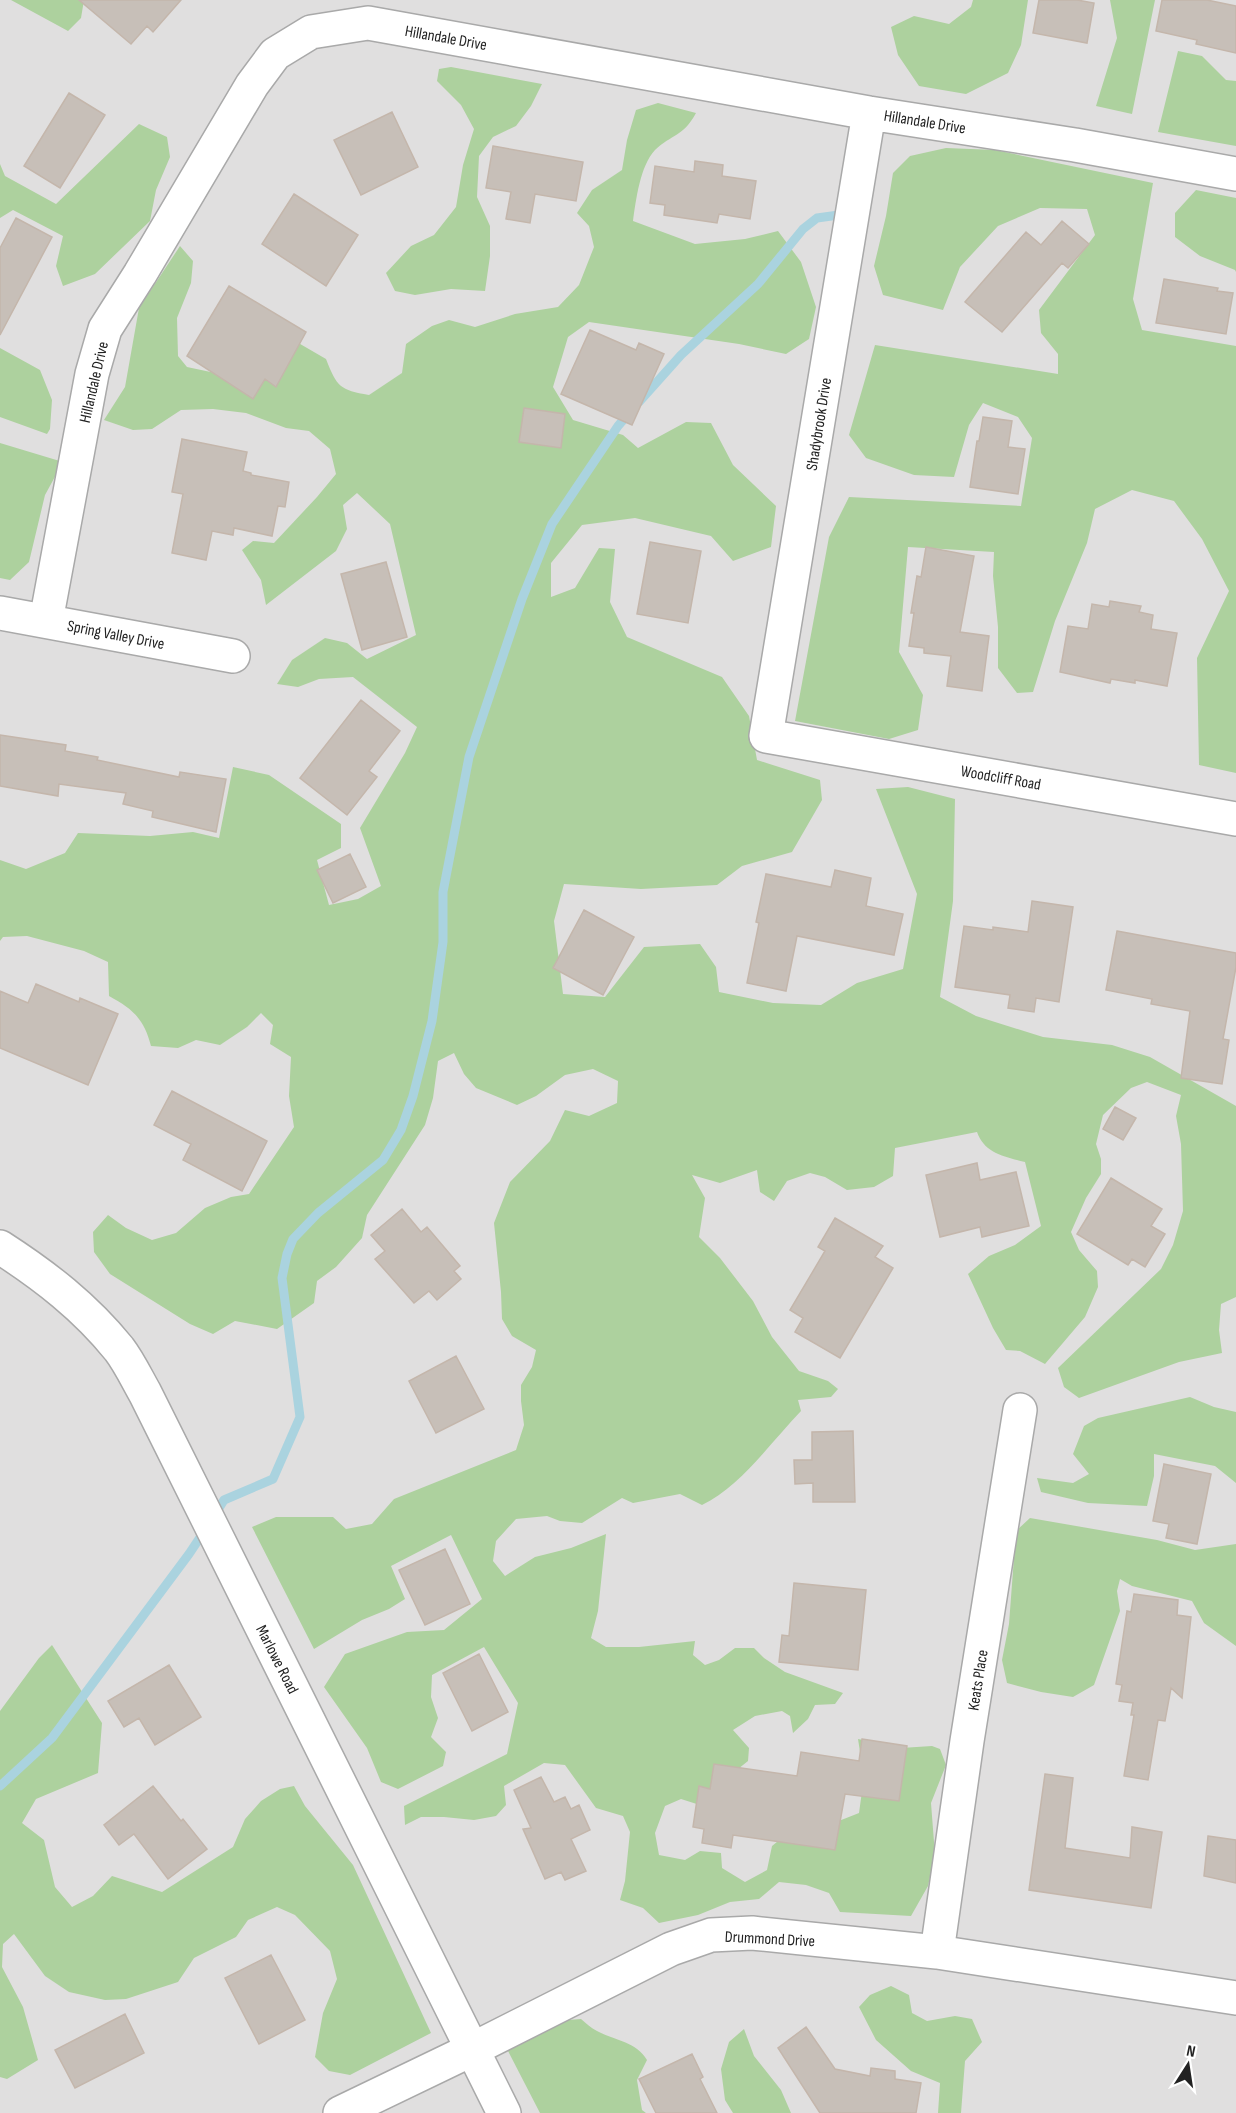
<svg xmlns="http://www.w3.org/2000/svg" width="1236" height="2113" font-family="'Sofia Sans Condensed',sans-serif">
	<rect width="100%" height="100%" fill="#f2efe9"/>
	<path fill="#e0dfdf" d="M0,0H1236V2113H0Z"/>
	<path fill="#add19e" d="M11,0H84L81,18L68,31Z
		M973,0H1028L1021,45L1008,73L966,94L919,86L898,55L891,27L914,16L949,24L971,7Z
		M1110,0H1155L1132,114L1096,106L1117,38Z
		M1178,51L1202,56L1226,80L1236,81V146L1158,132Z
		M451,67L542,84L531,106L516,126L493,137L479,156L477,197L490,226V256L485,291L451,289L415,295L395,291L386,273L411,246L434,235L456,207L463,165L474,129L461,105L437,81L439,69Z
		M658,103L696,113C683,137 672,134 655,150C640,166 636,200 633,221L695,244L745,239L778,231L801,262L816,307L809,339L786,354L739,344L589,322L568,337L553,387L573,420L623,435L638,448L686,422L711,423L733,465L776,506L771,547L733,561L711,536L635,518L582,525L551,563V597L575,588L599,548L615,549L610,602L627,637L722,677L749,716L757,760L820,780L822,800L792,852L742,866L717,885L641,889L564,884L554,921L563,994L605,997L644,947L700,944L716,967L719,992L773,1003L821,1005L857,983L903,969L917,894L876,789L908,787L955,799L953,901L940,997L976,1016L1043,1037L1112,1045L1150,1057L1236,1106V1297L1221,1304L1219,1330L1222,1353L1179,1362L1079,1398L1064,1387L1058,1368L1161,1269L1173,1245L1183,1211L1181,1144L1176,1116L1181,1095L1147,1082L1131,1088L1103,1115L1096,1144L1101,1159V1174L1086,1198L1071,1232L1079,1250L1097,1271L1098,1287L1085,1317L1045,1364L1020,1351L1006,1350L993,1328L968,1274L989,1256L1015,1245L1041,1226L1025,1162C1005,1157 984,1153 977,1132L895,1148L893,1176L874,1187L847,1190L825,1177L810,1173L787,1181L774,1201L760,1192L757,1170L720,1183L692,1175L705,1198L699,1237L720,1258L753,1301L772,1337L799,1371L828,1381L838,1389L831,1397L798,1400L801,1411C771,1442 740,1487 702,1505L680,1494L633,1503L622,1498L582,1523L560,1521L547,1516L516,1519L496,1541L493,1561L505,1576L535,1557L571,1548L606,1534L598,1611L591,1638L606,1647H639L695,1641L693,1655L705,1665L719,1660L735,1648H754L764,1658L785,1672L843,1693L835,1704L815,1705L808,1719L793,1733L790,1716L782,1711L755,1716L733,1730L749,1748L748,1761L728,1777L703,1806L681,1799L665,1806L655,1833L659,1855L685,1860L700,1851L721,1853L722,1868L745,1882L767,1870L772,1846L788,1833L821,1828L859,1813L864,1777L858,1739L901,1748L932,1746L940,1749L946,1765L931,1803L935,1855L928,1886L911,1916L840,1912L829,1893L806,1885L779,1882L759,1899L730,1902L698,1915L659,1923L643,1908L620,1900L625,1881L630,1832L623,1816L596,1808L565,1765L544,1763L504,1786L506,1805L496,1816L474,1820L444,1817H421L405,1825L404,1806L507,1754L518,1703L484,1647L432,1675L431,1697L438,1718L431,1737L446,1752L443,1766L398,1789L381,1782L367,1748L324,1687L345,1654L407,1632L444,1630L482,1599L451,1535L391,1566L405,1599L389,1609L362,1620L314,1649L252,1527L276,1517H333L346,1529L372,1524L394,1499L516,1450L524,1425L521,1401V1385L532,1367L536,1350L512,1336L502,1319L501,1292L494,1223L510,1182L550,1141L565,1110L589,1116L617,1103L618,1081L593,1069L565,1075L536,1096L517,1105L476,1088L464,1074L454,1053L438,1061L433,1098L425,1125L367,1215L362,1238L336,1267L317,1281L314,1303L277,1329L235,1321L213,1334L190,1324L110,1274L94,1252L93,1232L108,1215L126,1228L152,1240L176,1233L205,1208L231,1197L249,1194L294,1127L289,1096L291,1057L270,1044L273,1025L261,1013L247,1027L220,1045L196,1040L178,1048L151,1046C144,1019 133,1009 109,996L108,962L84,951L27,936L3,937L0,941V860L26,869L65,853L78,833L150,836L193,832L219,838L233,767L269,775L341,824V848L317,860L329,905L358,899L381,886L360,828L405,753L417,727L353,677L319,679L298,687L277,684L292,660L325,638L347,643L367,659L416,635L390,524L357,493L343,505L347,529L336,551L266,605L261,580L242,550L253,541L274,543L317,497L336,474L330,449L309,431L286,428L246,413L213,409L181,410L152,429L133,430L104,420L125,387L139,308L180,246L193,261L191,283L177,318L178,356L187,367L220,374L295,341L326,359C337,387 340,390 369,395L402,373L406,344L432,326L449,320L475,327L515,314L558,307L579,285L594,247L589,226L577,213L592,190L622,170L627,140L636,110Z
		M139,124L167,137L170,157L156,190L150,221L95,274L63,286L56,266L63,236L13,210L0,218V164L5,176L56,204Z
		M946,148L995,150L1153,183L1133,299L1142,330L1236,346V773L1199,765L1197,658L1229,591L1202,539L1174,501L1132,490L1095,509L1087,543L1055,621L1033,692L1017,693L998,668V627L993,576L994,552L908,547L899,652L923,695L918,730L889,739L795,721L829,537L849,497L1021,506L1032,438L1018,417L983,403L969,425L954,477L914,475L866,458L849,435L875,345L1058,374V354L1041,333L1039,310L1095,235L1087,209L1040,208L998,226L960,267L943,310L883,295L874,266L886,216L893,173L910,156Z
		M1196,190L1236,198V272L1235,270L1200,256L1175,237V213Z
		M0,348L40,370L52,400L50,429L47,434L0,417Z
		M0,443L63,462L45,495L29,562L10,580L0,578Z
		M1190,1397L1214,1407L1236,1412V1483L1215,1466L1154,1454V1476L1147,1506L1088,1503L1041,1492L1037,1478L1073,1483L1089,1474L1073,1454L1084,1426L1098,1418Z
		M1030,1518L1157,1540L1195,1550L1236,1544V1646L1204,1623L1192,1601L1132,1586L1120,1579L1117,1591L1120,1611L1094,1685L1073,1697L1041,1692L1007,1683L1002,1660L1009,1624L1016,1531Z
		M52,1645L102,1723L98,1773L36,1799L22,1823L44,1840L55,1887L72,1907L93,1896L112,1876L162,1892L233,1847L245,1819L261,1801L280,1789L294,1786L305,1806L353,1865L431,2033L350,2075L329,2071L315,2057L323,2013L337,1979L330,1951L295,1915L277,1907L248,1920L236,1937L194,1958L178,1982L126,1999L105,2000L69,1992L45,1976L14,1934L3,1944L2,1967L23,2007L38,2060L7,2079L0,2077V1711L39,1658Z
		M891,1986L909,1995L912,2013L927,2021L955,2016L972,2019L982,2042L965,2061L961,2113H938L940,2083L911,2071L876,2040L859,2007L870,1995Z
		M581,2019C586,2023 591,2028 597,2031C615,2041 636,2041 647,2060L637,2080L642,2110L646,2113H540L507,2049L543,2022Z
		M744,2029L754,2056L781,2090L791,2113H733L725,2100L721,2069L729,2042Z"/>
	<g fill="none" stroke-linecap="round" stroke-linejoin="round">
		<path stroke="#aad3df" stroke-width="9" d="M639,402L681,355L758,284L803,229L817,218L846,214
			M214,1516L224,1500L273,1479L300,1417L282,1278L287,1254L293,1239L318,1213L383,1160L401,1130L413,1096L432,1021L443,942V892L469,757L522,599L552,524L618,426L630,412
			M0,1786L52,1738L189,1554L205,1530"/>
	</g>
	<path fill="#c7bfb8" stroke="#c4b6ab" stroke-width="1.5" d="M79,0H181L153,32L147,26L131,44Z
		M1039,0H1077L1094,3L1087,43L1033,33Z
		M1162,0H1207L1236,6V53L1196,44L1197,40L1156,31Z
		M69,93L105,115L60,188L24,166Z
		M392,112L418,167L361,195L334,140Z
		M493,146L583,162L576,201L535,194L530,223L506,219L511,192L486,188Z
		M695,161L723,165L722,176L756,181L750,219L719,214L717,223L664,215L665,205L650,203L655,166L694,172Z
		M294,194L358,235L326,286L262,244Z
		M16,218L52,237L0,335V248Z
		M1062,221L1089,244L1068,268L1062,263L1002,332L965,302L1026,232L1041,245Z
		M1164,279L1218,288L1217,291L1233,293L1226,334L1156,323Z
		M229,286L306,332L276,387L265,379L253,399L187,356Z
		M590,330L636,350L639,343L664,354L632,425L561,394Z
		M524,408L565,414L561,448L519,442Z
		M983,417L1012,421L1008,447L1025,449L1018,494L970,487L977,441H979Z
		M182,439L247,452L243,471L251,473V475L289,482L285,507L278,506L272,536L234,528L233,535L212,531L206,560L172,553L183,494L172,492Z
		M650,542L701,551L688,623L637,614Z
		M926,547L974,556L960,632L989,636L982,691L947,686L951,656L924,653V648L909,646L914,613H911L917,576L921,577Z
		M386,562L407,637L362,650L341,574Z
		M1110,601L1141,606L1139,612L1153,615L1151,629L1177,633L1167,686L1135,680V683L1111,679L1110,683L1060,672L1068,626L1088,629L1092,604L1109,607Z
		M361,700L400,731L369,771L377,777L347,815L300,778Z
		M0,735L66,745L65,751L98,757L97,760L179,777L180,772L226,779L216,832L152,817L153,811L123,804L126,793L59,784L58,796L0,786Z
		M350,854L366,887L333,903L317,870Z
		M835,870L871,878L866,906L903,914L894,955L797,936L786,991L747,983L759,923L756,922L766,874L831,887Z
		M1032,901L1073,907L1059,1002L1036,998L1034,1012L1008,1008L1010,995L955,987L964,926L993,930V927L1028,932Z
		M584,910L634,937L603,995L553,968Z
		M1117,931L1236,953V967L1223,1039L1229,1040L1222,1084L1181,1078L1190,1011L1151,1004L1152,999L1106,990Z
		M36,984L79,1002L80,998L118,1014L88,1085L0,1048V991L28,1003Z
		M172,1091L267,1141L242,1191L183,1160L191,1144L154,1125Z
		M1115,1107L1136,1118L1123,1140L1103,1129Z
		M977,1163L980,1180L1016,1172L1029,1226L982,1237L980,1227L940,1237L926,1175Z
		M1111,1178L1162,1209L1151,1226L1165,1234L1145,1267L1132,1259L1128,1265L1077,1234Z
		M402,1209L421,1232L427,1227L460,1266L454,1271L461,1279L437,1300L429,1291L414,1303L375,1259L385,1251L371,1235Z
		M835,1218L883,1246L875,1257L893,1268L840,1358L795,1332L803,1318L790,1310L825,1251L818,1247Z
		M456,1356L484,1409L436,1433L409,1381Z
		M853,1431L855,1502H813V1483L795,1484L794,1460H812V1432Z
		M1164,1464L1211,1474L1197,1544L1166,1538L1169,1524L1153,1521Z
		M445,1549L470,1604L425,1625L399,1570Z
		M794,1583L866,1590L858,1670L779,1662L782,1635L789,1636Z
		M1134,1594L1178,1600L1177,1615L1191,1617L1182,1698L1171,1688L1165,1721L1158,1720L1148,1780L1124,1776L1134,1715H1131L1133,1703L1119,1701L1122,1685L1116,1684L1127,1611L1131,1612Z
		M479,1654L508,1712L472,1731L443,1673Z
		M169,1665L201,1717L155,1745L139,1718L124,1727L108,1701Z
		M862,1739L907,1746L899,1801L845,1794L835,1850L733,1835L731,1848L702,1843L704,1829L693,1827L699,1786L710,1789L714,1764L797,1776L801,1752L859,1761Z
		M1045,1774L1073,1778L1065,1848L1130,1858L1132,1827L1162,1832L1151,1908L1029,1890Z
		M541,1777L554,1802L565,1797L571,1809L579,1805L590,1830L571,1839L586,1871L565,1880L561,1872L545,1879L523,1829L531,1828L514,1790Z
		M153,1786L181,1821L183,1819L207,1849L168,1879L134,1834L119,1845L104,1825Z
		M1208,1836L1236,1840V1883L1204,1876Z
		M271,1955L305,2020L259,2044L225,1978Z
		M125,2014L144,2053L75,2088L55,2050Z
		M806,2027L835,2069L870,2076L871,2068L895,2071V2079L921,2083L916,2113H820L778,2048Z
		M692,2054L703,2077L700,2079L717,2113H656L639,2079Z"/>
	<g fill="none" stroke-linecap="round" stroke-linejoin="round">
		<g stroke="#a9a9a9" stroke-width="36">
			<path id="minor" d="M869,113L766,736L1236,819
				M0,613L233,656
				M46,621L92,374L105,329L140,274L252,85L275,54L311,32L368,23L869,113L1075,145L1236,174
				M937,1952L967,1741L1020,1410
				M340,2113L473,2049L671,1949L711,1935L752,1933L937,1952L1236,1998"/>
		</g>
		<g stroke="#a9a9a9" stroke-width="36">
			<path id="tertiary" d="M0,1247C45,1276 85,1307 119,1349C129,1362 137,1379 145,1393L504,2113"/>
		</g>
		<use href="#minor" stroke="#fff" stroke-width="33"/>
		<use href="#tertiary" stroke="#fff" stroke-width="33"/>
	</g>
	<g text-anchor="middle" stroke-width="4.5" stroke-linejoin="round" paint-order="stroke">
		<g font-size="16" fill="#222" stroke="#fff">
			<text transform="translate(446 37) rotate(10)" y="6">Hillandale Drive</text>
			<text transform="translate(925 121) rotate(9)" y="6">Hillandale Drive</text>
			<text transform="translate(93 382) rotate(-77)" y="6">Hillandale Drive</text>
			<text transform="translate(818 424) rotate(-81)" y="6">Shadybrook Drive</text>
			<text transform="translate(116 634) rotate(11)" y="6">Spring Valley Drive</text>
			<text transform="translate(1001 777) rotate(10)" y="6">Woodcliff Road</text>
			<text transform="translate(278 1659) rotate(63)" y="6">Marlowe Road</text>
			<text transform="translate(977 1680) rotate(-81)" y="6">Keats Place</text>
			<text transform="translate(770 1938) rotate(3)" y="6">Drummond Drive</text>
		</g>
	</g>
	<g transform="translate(1188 2065) rotate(12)" stroke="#ffffff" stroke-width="4.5" paint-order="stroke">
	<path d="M0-4.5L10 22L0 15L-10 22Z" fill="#222222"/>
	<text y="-9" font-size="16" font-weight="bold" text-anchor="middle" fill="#222222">N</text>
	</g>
</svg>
